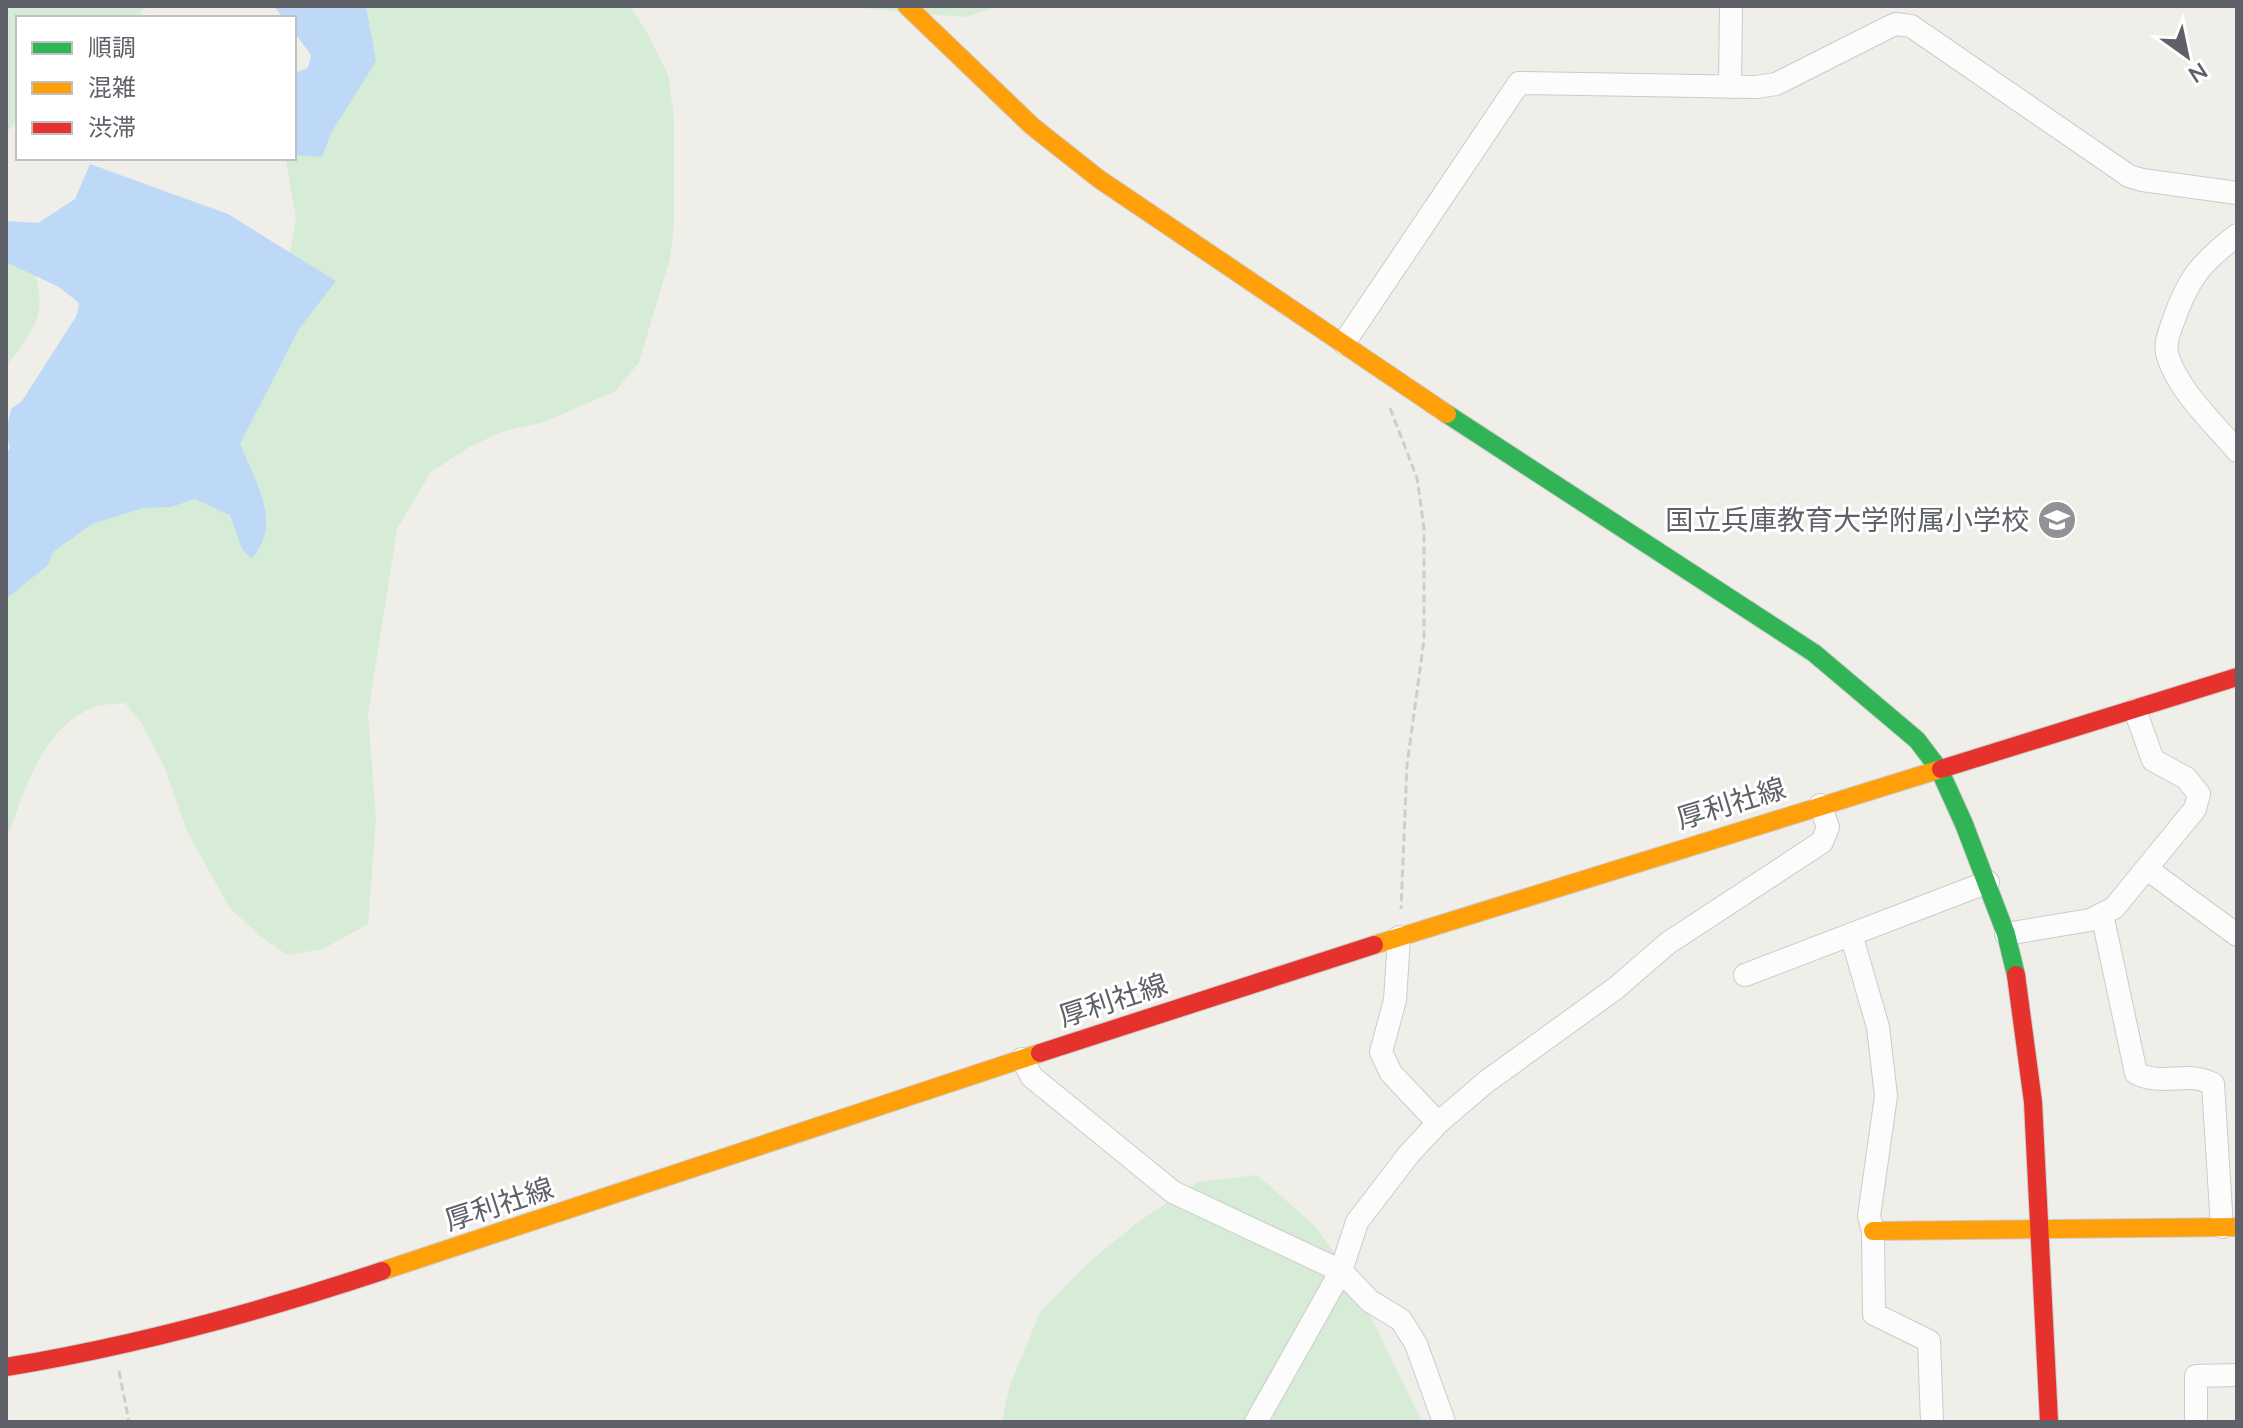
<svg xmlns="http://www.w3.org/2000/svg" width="2243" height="1428" font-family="Lato,'Noto Sans JP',sans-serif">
	<rect width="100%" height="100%" fill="#efeee9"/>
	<path fill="#d6ecd6" d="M6,6H146L136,18H18V119L6,133Z
		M342,6H630L645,29L668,75L674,117V224L670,259L639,362L616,391L544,422L504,431L471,446L431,472L397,529L368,714L376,819L368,924L323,949L287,955L259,935L229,907L187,831L164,766L142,724L125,703C115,704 103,704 94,707C40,729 26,790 6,839V565L284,288L296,217L286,161V158H294V96L326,28Z
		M837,6H1001L965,17Z
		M6,223C25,251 50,289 35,323C28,338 16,353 6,366Z
		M1257,1175L1315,1226L1351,1276L1422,1422H1002L1009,1388L1040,1312L1088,1263L1138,1222L1198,1182Z"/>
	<path fill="#bed9f8" d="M274,6H366L376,61L331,133L322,157L294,155V73L308,68L311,55L294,32V18H283Z
		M90,164L228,214L336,281L299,329L240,444C255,481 284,524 251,559L242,549L230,515L195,499L171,507L143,508L92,524L53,552L48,565L6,599V455L10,448L6,432L11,409L22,401L77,315L79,303L59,287L6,262V221L38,223L75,199Z"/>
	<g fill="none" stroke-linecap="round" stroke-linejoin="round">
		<g stroke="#cbcbca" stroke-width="24">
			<path id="street" d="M1730,87L1731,6
				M2237,235C2201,263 2188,278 2173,322C2169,333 2164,345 2168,357C2180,393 2214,423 2237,451
				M1344,343L1519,83L1756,87L1776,84L1889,27L1896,24L1911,26L2129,176L2142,180L2237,193
				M2147,869L2237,935
				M2102,914L2136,1073C2162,1087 2189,1070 2213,1084L2222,1227
				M1851,934L1878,1027L1886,1096L1869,1216L1873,1231L1874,1314L1929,1341L1932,1422
				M2006,934L2090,920L2114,908L2195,809L2199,794L2186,778L2153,760L2135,710
				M1399,937L1395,1000L1381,1052L1391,1073L1438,1123
				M1745,975L1988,882
				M1022,1059L1032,1077L1173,1192L1341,1271L1370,1301L1401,1320L1416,1344L1444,1422
				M1256,1422L1341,1271L1357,1222L1409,1154L1438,1123L1486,1082L1616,988L1668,943L1822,842L1828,827L1820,805
				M2196,1422V1376L2237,1375"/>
		</g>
		<g stroke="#cbcccb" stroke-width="20">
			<path id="fast" d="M1447,414L1814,653L1917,740L1939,769L1964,824L2006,934L2016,975"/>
		</g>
		<g stroke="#cbcccb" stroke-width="20">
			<path id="slow" d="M907,6L1032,126L1099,179L1447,414
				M1374,945L1941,769
				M1873,1231L2237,1227
				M382,1271L1040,1053"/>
		</g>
		<g stroke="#cbcccb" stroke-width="20">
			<path id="jam" d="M1941,769L2237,677
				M2016,975L2033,1102L2049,1422
				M1040,1053L1374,945
				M6,1367C134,1346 259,1312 382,1271"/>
		</g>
		<path stroke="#cbcfcc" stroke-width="3" stroke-dasharray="8 4" stroke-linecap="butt" d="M1390,408L1417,478L1424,528V640L1407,765L1401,909
			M119,1371L129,1422"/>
		<use href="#street" stroke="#fdfcfc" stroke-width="22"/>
		<use href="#fast" stroke="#30b455" stroke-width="18"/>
		<use href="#slow" stroke="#ff9f0a" stroke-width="18"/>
		<use href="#jam" stroke="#e5322d" stroke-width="18"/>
	</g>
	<defs>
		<g id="school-disc" transform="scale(2)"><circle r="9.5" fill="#919295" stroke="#fff"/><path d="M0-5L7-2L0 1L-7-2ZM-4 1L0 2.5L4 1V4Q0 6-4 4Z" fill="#fff"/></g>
	</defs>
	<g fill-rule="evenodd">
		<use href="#school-disc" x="2057" y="520"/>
	</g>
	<g text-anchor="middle" stroke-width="6" stroke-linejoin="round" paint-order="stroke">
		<g font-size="28" fill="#5e6168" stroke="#fff" text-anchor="end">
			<text x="2029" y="530">国立兵庫教育大学附属小学校</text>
		</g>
		<g font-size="28" fill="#5e6168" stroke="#fff">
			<text transform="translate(1731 803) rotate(-17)" y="10">厚利社線</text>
			<text transform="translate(1113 1000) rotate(-18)" y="10">厚利社線</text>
			<text transform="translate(499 1204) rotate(-18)" y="10">厚利社線</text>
		</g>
	</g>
	<rect width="2243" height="1428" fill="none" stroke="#5e6168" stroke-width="16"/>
	<rect x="16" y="16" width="280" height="144" fill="#ffffff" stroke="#bfc0c3" stroke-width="2"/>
	<rect x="32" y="42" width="40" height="12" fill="#30b455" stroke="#bfc0c3" stroke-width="2"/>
	<text x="88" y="56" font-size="24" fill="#5e6168">順調</text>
	<rect x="32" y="82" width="40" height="12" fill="#ff9f0a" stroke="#bfc0c3" stroke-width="2"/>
	<text x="88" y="96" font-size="24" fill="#5e6168">混雑</text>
	<rect x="32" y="122" width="40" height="12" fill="#e5322d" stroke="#bfc0c3" stroke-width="2"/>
	<text x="88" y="136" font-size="24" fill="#5e6168">渋滞</text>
	<g transform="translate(2187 56) rotate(147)" stroke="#ffffff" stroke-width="6" paint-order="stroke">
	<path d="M0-6L14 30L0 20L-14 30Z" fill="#5e6168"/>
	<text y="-12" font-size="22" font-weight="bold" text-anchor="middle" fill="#5e6168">N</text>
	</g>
</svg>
